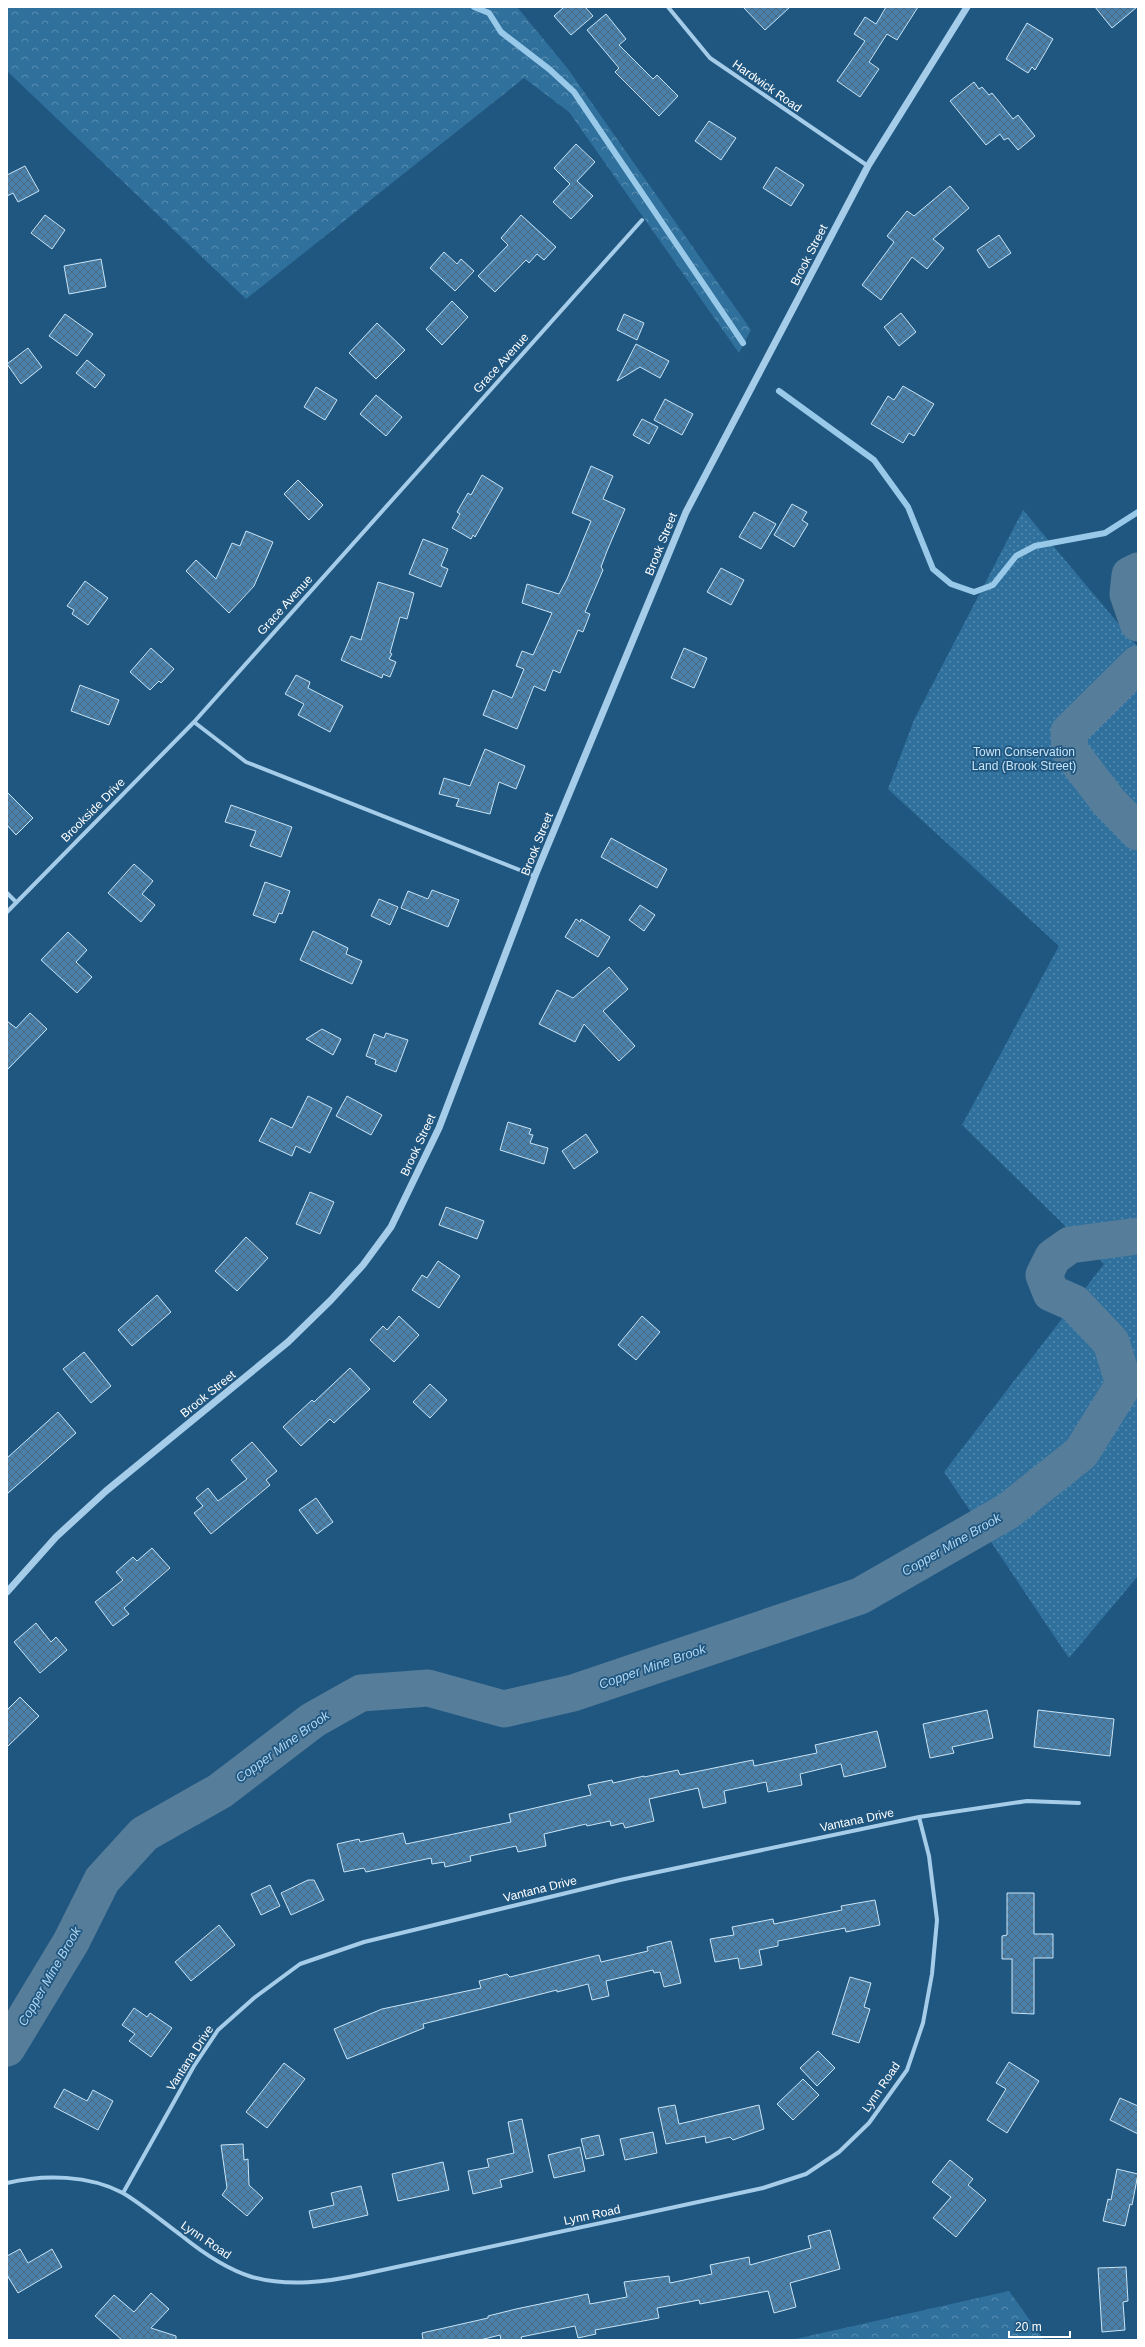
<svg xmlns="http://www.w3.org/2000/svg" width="1145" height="2347" font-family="Arial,sans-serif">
	<defs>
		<pattern id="grass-dots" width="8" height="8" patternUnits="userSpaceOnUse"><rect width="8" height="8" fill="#30709c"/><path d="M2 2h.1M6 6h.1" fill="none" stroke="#598db0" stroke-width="1.8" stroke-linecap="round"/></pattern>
		<pattern id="forest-crowns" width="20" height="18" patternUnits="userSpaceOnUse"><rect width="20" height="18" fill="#30709c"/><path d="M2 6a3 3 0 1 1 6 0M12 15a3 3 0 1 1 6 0" fill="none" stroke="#598db0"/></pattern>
		<pattern id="building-cross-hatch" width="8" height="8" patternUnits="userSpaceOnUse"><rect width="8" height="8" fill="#4981aa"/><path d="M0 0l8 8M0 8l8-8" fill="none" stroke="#4a6980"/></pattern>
	</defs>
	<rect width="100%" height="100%" fill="#205780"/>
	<path fill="url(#grass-dots)" d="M1023,510L1138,647V1576L1069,1658L944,1472L1104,1264L962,1125L1059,946L888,789L914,720Z"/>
	<path fill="url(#forest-crowns)" d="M7,7H517L568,69L751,330L739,353L569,112L524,78L246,299L7,71Z
		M1009,2291L1044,2340H791Z"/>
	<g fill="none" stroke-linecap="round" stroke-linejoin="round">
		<path stroke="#99c9e9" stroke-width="6" d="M474,7L489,13L501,32L549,69L574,92L743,343
			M779,391L874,460L908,507L933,569L951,584L974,592L993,585L1016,556L1035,546L1105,533L1138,512"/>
		<path stroke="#567d9a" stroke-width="37" d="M1138,571L1130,575L1128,594L1138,623
			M1138,664L1069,732L1070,751L1108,801L1138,832
			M7,2048L71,1942L102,1880L144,1834L220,1791L313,1720L361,1693L428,1688L504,1709L573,1693L860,1596L1008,1511L1081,1453L1124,1384L1111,1342L1074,1303L1051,1293L1044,1275L1053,1257L1070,1245L1138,1236"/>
	</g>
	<path fill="url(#building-cross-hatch)" stroke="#c9e4f6" d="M564,7H585L593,16L571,35L554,16Z
		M743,7H790L765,30Z
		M886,7H918L897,40L887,34L869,62L879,69L860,97L837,81L865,41L854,34L865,17L876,24Z
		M1095,7H1137L1112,28Z
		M606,14L626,39L619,45L653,79L657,75L678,96L659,116L615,72L619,68L587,30Z
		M1027,23L1053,39L1035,70L1032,67L1028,73L1006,59Z
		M974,82L979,89L982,87L989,95L992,93L1013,119L1018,115L1035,136L1018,150L1008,138L1004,140L1000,134L986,145L950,101Z
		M709,121L736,138L721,160L695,141Z
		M576,144L595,162L577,181L593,196L571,219L553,202L570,184L554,168Z
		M25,166L39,191L18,202L13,193L7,196V175Z
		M776,167L804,185L791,206L763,188Z
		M950,186L969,208L933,239L944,248L927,269L912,257L881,300L862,285L894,242L887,236L907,211L914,216Z
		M45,215L65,230L52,249L31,233Z
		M521,215L556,247L544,260L537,254L529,263L526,260L495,292L478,276L508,245L501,238Z
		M999,235L1011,253L989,268L977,250Z
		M444,252L457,264L461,259L474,271L455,291L430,268Z
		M101,259L106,287L69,294L64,266Z
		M452,301L468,317L442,345L426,329Z
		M901,313L916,332L899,346L884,327Z
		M65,314L93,334L77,356L49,336Z
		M624,314L644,323L637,340L617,330Z
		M377,323L405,350L376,379L349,353Z
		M636,344L669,361L660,378L640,367L617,381Z
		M28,348L42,367L21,384L7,364Z
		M87,360L105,375L95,388L76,373Z
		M903,386L934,404L914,436L909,433L903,443L871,424L888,396L894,400Z
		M316,387L337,400L325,420L304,407Z
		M376,395L402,417L386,436L360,414Z
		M665,399L693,414L682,435L654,420Z
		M642,419L658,427L649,444L633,435Z
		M591,466L613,476L603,499L625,509L607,551L601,567L603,570L585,612L590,614L583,632L578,630L560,673L553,670L545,691L534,686L517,729L483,715L493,690L512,698L524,669L516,666L522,651L533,655L552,613L522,603L527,584L559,594L567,579L591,521L572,513Z
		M482,475L503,488L475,537L473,535L471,539L452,528L460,514L457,512L468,493L471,495Z
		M298,480L323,505L309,520L284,494Z
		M792,504L807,512L802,520L808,524L794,547L774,535Z
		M754,512L776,524L761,549L739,537Z
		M246,531L273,542L254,586L229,613L186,571L196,560L216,579L232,543L240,546Z
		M423,539L448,549L441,566L448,569L441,587L409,574Z
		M721,568L744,580L731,605L707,592Z
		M85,581L108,598L88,625L72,614L74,610L67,606Z
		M378,582L414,593L407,619L400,617L390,653L392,654L389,659L396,662L390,677L383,674L382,678L341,660L351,636L361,640Z
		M151,648L174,669L161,683L159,681L150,690L130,672Z
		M684,648L707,658L694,688L671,678Z
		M296,675L310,682L308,688L343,706L330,732L298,715L304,704L285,694Z
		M80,685L119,700L109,725L71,711Z
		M485,749L525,766L516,789L499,782L490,814L456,806L459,799L439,794L444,778L470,786Z
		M7,792L33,818L16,835L7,825Z
		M231,805L292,827L281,857L250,846L256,831L225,822Z
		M611,838L667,869L657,888L601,857Z
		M134,864L153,881L142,894L155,905L141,922L108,893Z
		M265,882L290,891L282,914L279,913L275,923L253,915Z
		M432,890L459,900L448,927L401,908L408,891L428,899Z
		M379,899L398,907L390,925L371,916Z
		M640,905L655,915L644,931L629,920Z
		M576,919L580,922L581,919L610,937L598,957L565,937Z
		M313,931L348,948L346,954L362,961L352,984L300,960Z
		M68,932L87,950L76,962L92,977L77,993L41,960Z
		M609,967L628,989L603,1011L635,1046L619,1061L584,1024L575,1042L539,1024L557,990L573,998Z
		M30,1013L47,1029L7,1070V1021L16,1028Z
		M322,1029L341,1039L333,1055L306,1039Z
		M386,1033L408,1040L396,1072L375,1064L376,1060L366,1056L374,1034L384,1038Z
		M308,1096L332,1108L310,1153L296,1146L292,1156L259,1141L271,1118L292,1128Z
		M347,1096L382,1115L371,1135L336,1116Z
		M508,1122L531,1129L529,1134L533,1135L530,1143L548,1148L544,1164L500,1150Z
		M586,1134L598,1152L574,1169L562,1151Z
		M310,1192L334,1202L320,1234L296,1224Z
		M446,1207L484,1221L477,1239L439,1225Z
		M246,1237L268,1258L237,1291L215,1271Z
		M438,1261L460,1276L439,1308L412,1290L422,1275L427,1278Z
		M157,1295L171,1312L132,1346L118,1330Z
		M399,1316L419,1335L394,1362L370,1340L383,1326L387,1330Z
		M642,1316L660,1332L636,1360L618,1345Z
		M84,1352L111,1386L91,1403L63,1369Z
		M350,1368L370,1389L334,1423L330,1419L301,1446L283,1427L312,1400L314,1402Z
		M430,1384L447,1400L430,1418L413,1402Z
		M58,1412L76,1433L7,1494V1458Z
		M252,1442L277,1471L266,1480L270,1485L211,1534L194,1513L203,1506L196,1498L208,1488L218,1501L247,1479L231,1460Z
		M316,1498L333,1522L317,1534L299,1510Z
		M152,1548L170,1568L124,1608L129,1614L113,1626L95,1602L123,1580L116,1572L133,1557L137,1561Z
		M36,1623L51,1642L56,1637L67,1650L40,1673L14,1642Z
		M20,1697L39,1716L7,1747V1710Z
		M987,1710L993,1738L952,1747L954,1753L930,1758L923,1724Z
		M1038,1710L1114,1719L1110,1756L1034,1747Z
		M877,1731L886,1767L844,1777L841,1764L800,1774L802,1785L768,1792L766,1782L724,1791L726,1803L703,1808L698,1788L649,1799L654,1821L625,1828L623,1823L611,1826L610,1821L587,1826L586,1824L544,1834L546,1846L518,1852L516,1846L470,1856L471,1861L445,1867L444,1862L432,1864L431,1858L366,1872L364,1868L344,1872L337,1844L359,1839L360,1842L403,1833L406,1844L511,1822L509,1814L591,1795L588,1785L612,1780L613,1783L644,1776V1777L678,1770L680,1775L753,1760L754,1766L817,1753L815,1745Z
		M308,1880H314L324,1900L291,1915L281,1893Z
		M270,1885L280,1906L261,1915L251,1894Z
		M1007,1893H1034V1934H1053V1958H1034V2014L1012,2013V1959H1002V1936L1007,1935Z
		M875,1900L880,1925L846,1932L845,1928L778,1941V1946L759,1950L762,1965L740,1969L738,1958L715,1962L710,1939L734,1935L732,1927L773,1919L774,1924L842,1910L841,1906Z
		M219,1925L235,1945L191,1981L175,1962Z
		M671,1941L681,1983L664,1987L660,1972L654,1973L653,1970L606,1981L609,1996L592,2000L588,1984L557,1992V1990L423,2024L424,2028L347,2059L334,2029L382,2009L481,1988L479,1981L507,1974L510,1977L599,1955L601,1962L648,1951L647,1947Z
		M850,1977L871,1983L864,2007L870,2009L859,2043L832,2034Z
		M134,2008L147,2017L150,2013L172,2028L151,2057L129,2041L135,2034L122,2025Z
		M818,2051L835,2068L817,2086L800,2068Z
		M1009,2062L1039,2081L1007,2133L987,2120L1006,2089L996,2083Z
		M284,2063L305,2079L267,2128L246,2112Z
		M803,2079L819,2095L793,2120L777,2104Z
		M64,2089L87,2101L93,2090L113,2101L98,2130L54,2107Z
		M1120,2098L1138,2106V2134L1110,2120Z
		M675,2105L679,2124L759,2105L764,2129L733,2140L730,2137L706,2143L705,2136L666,2144L658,2108Z
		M522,2119L533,2172L500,2180L502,2187L473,2194L468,2171L489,2167L487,2159L514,2153L508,2122Z
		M653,2132L657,2153L625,2160L620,2139Z
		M599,2135L604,2155L586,2159L581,2139Z
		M243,2144L244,2160L248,2159L249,2185L263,2198L247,2216L222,2195L227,2188L221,2145Z
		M580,2147L585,2171L554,2178L548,2155Z
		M950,2160L973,2179L968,2185L986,2200L956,2237L933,2218L951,2197L932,2182Z
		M443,2162L449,2190L398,2201L392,2174Z
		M1117,2169L1138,2174L1132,2205L1130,2204L1125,2226L1103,2221L1108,2199L1111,2200Z
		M361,2186L368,2215L313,2228L309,2211L334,2205L331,2193Z
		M830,2230L840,2269L790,2283L796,2307L774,2313L768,2291L700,2304L699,2300L657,2308L659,2318L595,2330L596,2334L578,2338L575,2326L521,2337L522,2340H501L500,2335L480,2340H423L422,2333L488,2318V2316L516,2309L588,2294L590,2304L627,2297L624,2282L669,2276L670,2283L712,2274L710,2265L749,2257L750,2265L811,2248L808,2236Z
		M20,2249L28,2263L52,2249L62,2267L18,2293L7,2275V2256Z
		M1126,2267L1128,2301L1123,2302L1125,2330L1102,2332L1098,2268Z
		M151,2293L169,2309L151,2328L176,2336V2340H122L95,2316L114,2295L134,2312Z"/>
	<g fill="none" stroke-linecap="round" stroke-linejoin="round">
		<path stroke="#a5cce8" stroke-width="4" d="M668,7L710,58L868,166
			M194,722L246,762L535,876
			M7,893L16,902
			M7,912L194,722L642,220
			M7,2183C44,2174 89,2175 123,2193C143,2205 163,2222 182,2236C203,2253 226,2269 252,2277C289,2287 327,2282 364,2274L763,2188L806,2174L839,2152L869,2123L907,2070L923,2023L932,1974L937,1920L929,1856L919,1817
			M123,2193L194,2066L218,2030L254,1998L300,1964L364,1942L620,1880L919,1817L1027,1801L1079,1803"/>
		<path stroke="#a5cce8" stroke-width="7" d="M7,1592L56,1537L106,1491L288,1342L331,1300L363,1265L391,1227L439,1128L535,876L686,512L868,166L967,7"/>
	</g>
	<g text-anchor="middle" stroke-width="3.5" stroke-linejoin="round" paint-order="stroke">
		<g font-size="12" fill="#fff" stroke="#205780">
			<text transform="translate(767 86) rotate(35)" y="4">Hardwick Road</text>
			<text transform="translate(809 255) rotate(-63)" y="4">Brook Street</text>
			<text transform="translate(501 363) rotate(-48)" y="4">Grace Avenue</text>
			<text transform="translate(661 544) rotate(-68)" y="4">Brook Street</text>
			<text transform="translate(285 605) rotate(-48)" y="4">Grace Avenue</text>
			<text transform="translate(93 810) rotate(-45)" y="4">Brookside Drive</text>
			<text transform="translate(537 844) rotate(-68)" y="4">Brook Street</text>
			<text transform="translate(418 1145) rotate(-65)" y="4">Brook Street</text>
			<text transform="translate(208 1394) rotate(-39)" y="4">Brook Street</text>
			<text transform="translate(857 1820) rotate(-12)" y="4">Vantana Drive</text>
			<text transform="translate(540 1889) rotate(-14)" y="4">Vantana Drive</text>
			<text transform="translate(190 2058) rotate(-57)" y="4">Vantana Drive</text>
			<text transform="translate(881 2087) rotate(-56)" y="4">Lynn Road</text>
			<text transform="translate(592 2215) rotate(-12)" y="4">Lynn Road</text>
			<text transform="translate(206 2240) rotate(34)" y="4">Lynn Road</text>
		</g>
		<g font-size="12" fill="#c9e4f6" stroke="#205780">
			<text x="1024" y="756">Town Conservation<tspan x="1024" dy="14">Land (Brook Street)</tspan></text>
		</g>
		<g font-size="13" font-style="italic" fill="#b1d6f0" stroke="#205780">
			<text transform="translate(951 1544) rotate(-30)" y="5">Copper Mine Brook</text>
			<text transform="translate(652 1666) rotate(-19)" y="5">Copper Mine Brook</text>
			<text transform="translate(282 1746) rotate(-36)" y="5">Copper Mine Brook</text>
			<text transform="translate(49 1976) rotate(-60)" y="5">Copper Mine Brook</text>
		</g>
	</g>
	<rect width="1145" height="2347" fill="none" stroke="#ffffff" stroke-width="16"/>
	<path d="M1009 2331v6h61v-6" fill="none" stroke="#ffffff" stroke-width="2"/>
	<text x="1015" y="2331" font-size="12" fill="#ffffff" stroke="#205780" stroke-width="3" paint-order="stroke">20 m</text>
</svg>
